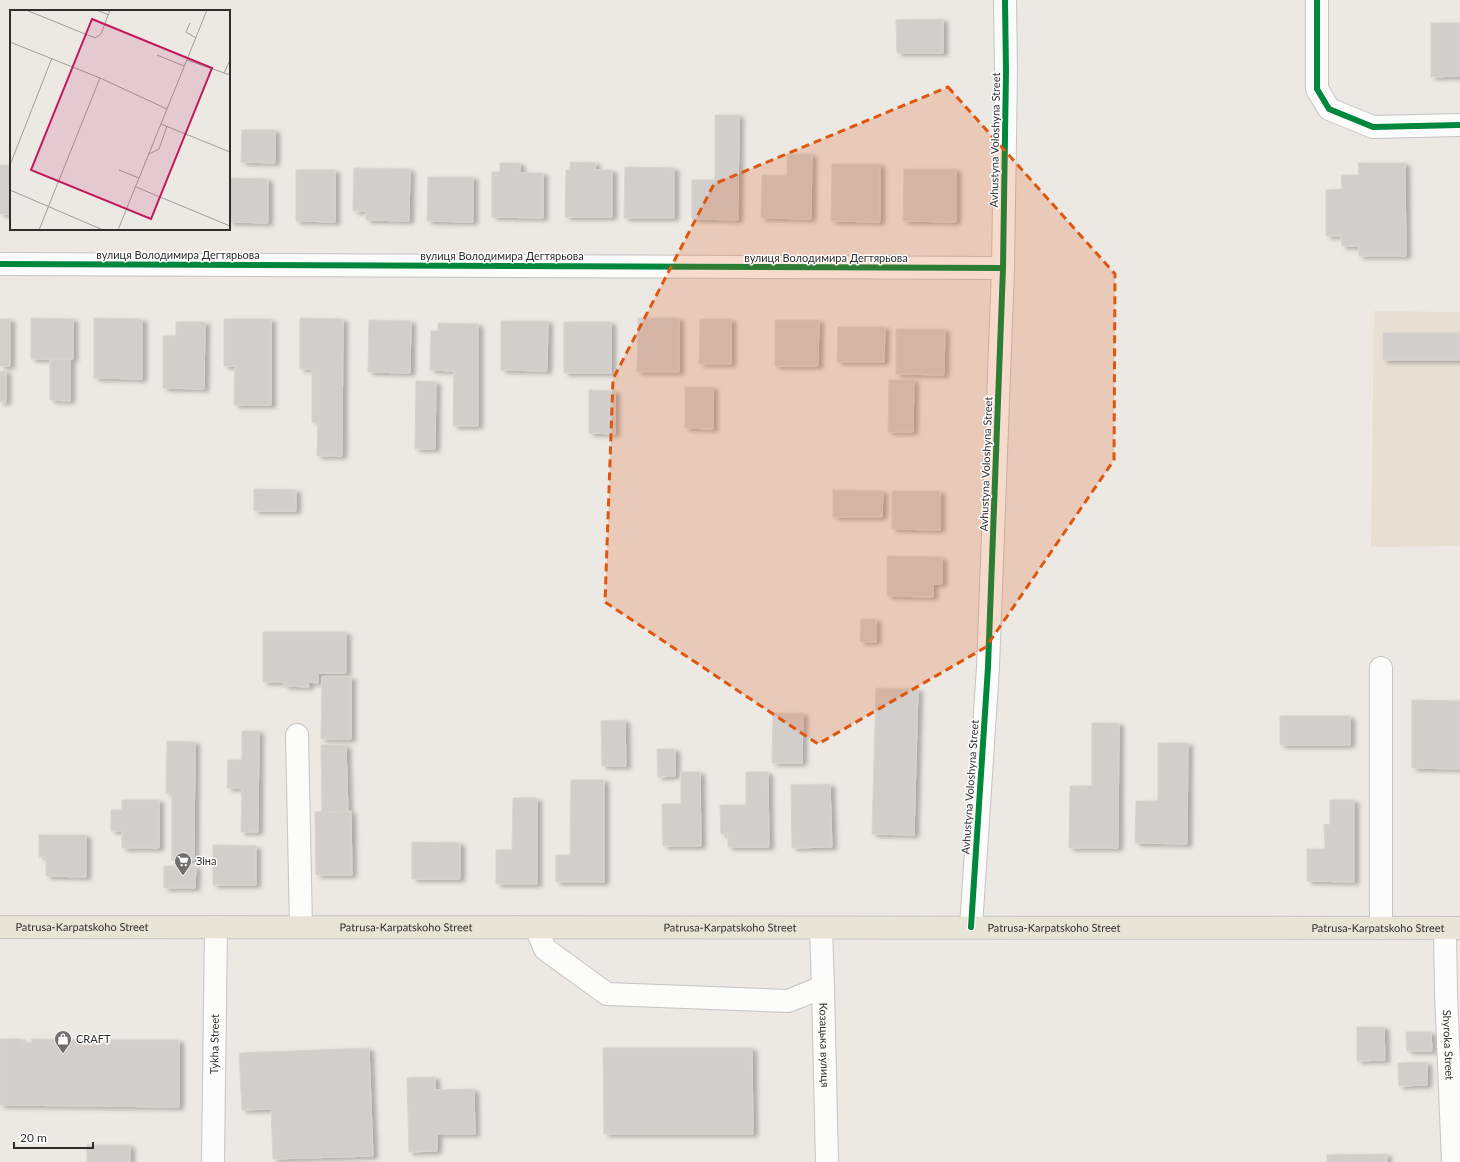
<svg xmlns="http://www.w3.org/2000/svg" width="1460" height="1162" font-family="Lato,sans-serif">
	<defs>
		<filter id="shadow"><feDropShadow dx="4.5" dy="2.5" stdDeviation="2" flood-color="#0004"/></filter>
	</defs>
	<rect width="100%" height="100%" fill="#ece8e4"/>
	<path fill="#e6e0d3" d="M1374,311L1460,312V546L1371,547Z"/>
	<path fill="#d1cecb" stroke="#d7d4d0" filter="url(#shadow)" d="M943,19V53H897L896,20Z
		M1431,23H1460V76L1431,77Z
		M11,113V214H0V165H10Z
		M715,115H739L738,220L692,219V180H715Z
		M242,130H275V163L241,162Z
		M787,154H812L811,219L761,218L762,175L787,176Z
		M570,162L596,163L595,170H612V217H565L566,170H570Z
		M500,163H520V173H543V218L492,217V172H500Z
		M1358,163H1405L1406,256H1359V246H1342L1341,236H1326V190L1342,189L1341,175H1359Z
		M832,164H880V222L831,221Z
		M625,167L674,168V218H624Z
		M354,168L410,169L409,221L366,220V211H353Z
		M904,169H956V222L903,221Z
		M296,170H335V222L296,221Z
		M428,177H473V222L427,221Z
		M230,178L268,179V223L229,222Z
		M31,318L73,319V359H31Z
		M94,318L142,319V379L94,378Z
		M300,318L343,319L342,456H317L318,422H312V369H300Z
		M638,318H679V372H637Z
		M0,319H10V366H0Z
		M224,319H271V405H234L235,366H224Z
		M700,319H731V364H699Z
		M369,320L411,321L410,373L368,372Z
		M775,320H819L818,366H775Z
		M501,321H548L547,371L501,370Z
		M176,322H205L204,389L163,388V336H176Z
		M564,322H611V373H564Z
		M438,323L478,324V426H453L454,371L430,370L431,331H438Z
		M838,327H885L884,362H837Z
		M896,329H945L944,375L896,374Z
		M1383,333H1460V360H1383Z
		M50,359H70V401L50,400Z
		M0,371H6V402H0Z
		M889,380H914L913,432H888Z
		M416,381L436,382L435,449H415Z
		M685,387H713V429L685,428Z
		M589,390L615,391V434L589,433Z
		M254,489L296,490V511H254Z
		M833,490L883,491L882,517H833Z
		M892,491H940V530L892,529Z
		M887,556L942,557V584H933V597L887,596Z
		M861,619H876V642H860Z
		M263,632H346V673H318V683L308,682L309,687L284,686V682H263Z
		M322,677H351V739H321Z
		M876,688L918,689L914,835L872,834Z
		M1412,700L1460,701V769L1412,768Z
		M773,713H803L802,763H772Z
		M1280,716H1350V745H1280Z
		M625,720L626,766H602L601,721Z
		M1092,723H1119L1118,848H1069L1070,786H1092Z
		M242,731H259L258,832H241L242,788H227L228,760H242Z
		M167,741L195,742L194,860H172V793H166Z
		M1158,743H1188L1187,844L1135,843L1136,801H1158Z
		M321,745H346L348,812H322Z
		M657,749H675V776L658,777Z
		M681,772H700L701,846H663L662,804H681Z
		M746,772H768L769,847H728V834H721L720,805H746Z
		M571,780H604V882H556V855H570Z
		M830,784L832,847L792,848L791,785Z
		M513,798H537V884H496V850H512Z
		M122,800H159V848H122V831H111V810H122Z
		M1330,800H1354V882L1307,881V849H1325L1324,824L1330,825Z
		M351,811L352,875H316L315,812Z
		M39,835H86V877L46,876V857H39Z
		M412,842L460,843V879H412Z
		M213,845L256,846V885H213Z
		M164,866H196L195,888H164Z
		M1357,1027H1384L1385,1060L1357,1061Z
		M1406,1032H1431L1432,1051H1407Z
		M0,1039H21L22,1043H32L31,1039L89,1040L90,1043L111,1044V1040H179V1107L0,1105Z
		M369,1048L373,1156L273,1159L271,1109L242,1110L239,1053Z
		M603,1048H752L753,1134H604Z
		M1427,1062V1085L1399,1086L1398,1063Z
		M435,1077V1090L474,1089L475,1134H437V1151L409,1152L407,1078Z
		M87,1145H130V1162H87Z
		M1387,1154V1162H1327V1155Z"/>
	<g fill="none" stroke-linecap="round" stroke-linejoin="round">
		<g stroke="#c5c4c5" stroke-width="24">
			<g id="minor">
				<path d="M1317,0V89L1329,109L1373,127L1460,125"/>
				<path d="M0,264L1003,268"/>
				<path d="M297,735L301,927"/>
				<path d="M971,927L988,667L1003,268L1006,71L1005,0"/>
				<path d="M536,928L545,949L607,994L788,1001L823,987"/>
				<path d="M1381,928V668"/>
				<path id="s1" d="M1445,928L1446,993L1453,1162"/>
				<path id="s2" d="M821,929L823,987L827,1162"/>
				<path id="s3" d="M213,1162L216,927"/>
			</g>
		</g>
		<g stroke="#c6c5c4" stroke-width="24">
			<g id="major">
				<path id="s4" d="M0,927L1460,928"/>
			</g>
		</g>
		<use href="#minor" stroke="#fcfcfb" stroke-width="22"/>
		<use href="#major" stroke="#e8e4d6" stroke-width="22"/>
		<g stroke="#fff" stroke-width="8">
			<path id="cycleway" d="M1317,0V89L1329,109L1373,127L1460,125
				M0,264L1003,268
				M971,927L988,667L1003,268L1006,71L1005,0"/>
		</g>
		<use href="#cycleway" stroke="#00873e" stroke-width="6"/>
	</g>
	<path fill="#df570e" fill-opacity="0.2" stroke="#df570e" stroke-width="3" stroke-dasharray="8 5" stroke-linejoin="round" d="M948,87L1115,274L1114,460L986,647L818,744L605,602L613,379L714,184Z"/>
	<defs>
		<g id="supermarket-pin" transform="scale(0.9)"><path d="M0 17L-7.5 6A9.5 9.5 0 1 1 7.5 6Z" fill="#706f6e" stroke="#fff"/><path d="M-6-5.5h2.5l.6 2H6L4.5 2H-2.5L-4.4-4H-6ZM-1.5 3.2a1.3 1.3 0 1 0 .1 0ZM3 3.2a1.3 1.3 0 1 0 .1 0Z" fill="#fff"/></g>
		<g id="shop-pin" transform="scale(0.9)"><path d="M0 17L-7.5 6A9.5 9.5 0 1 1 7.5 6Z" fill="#706f6e" stroke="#fff"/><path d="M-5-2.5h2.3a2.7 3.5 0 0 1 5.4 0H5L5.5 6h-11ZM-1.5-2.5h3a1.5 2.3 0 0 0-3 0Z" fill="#fff"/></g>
	</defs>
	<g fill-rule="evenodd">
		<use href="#supermarket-pin" x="183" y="861"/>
		<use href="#shop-pin" x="63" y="1039"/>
	</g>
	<g text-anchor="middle" stroke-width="3" stroke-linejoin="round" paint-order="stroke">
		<g font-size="11" fill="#2e2e2e" stroke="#fff">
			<text transform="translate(995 140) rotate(-89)" y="4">Avhustyna Voloshyna Street</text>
			<text x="178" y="259">вулиця Володимира Дегтярьова</text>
			<text x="502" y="260">вулиця Володимира Дегтярьова</text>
			<text x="826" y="262">вулиця Володимира Дегтярьова</text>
			<text transform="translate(986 464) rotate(-88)" y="4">Avhustyna Voloshyna Street</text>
			<text transform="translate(970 787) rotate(-86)" y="4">Avhustyna Voloshyna Street</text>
			<text dy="4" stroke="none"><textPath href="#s4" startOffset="82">Patrusa-Karpatskoho Street</textPath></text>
			<text dy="4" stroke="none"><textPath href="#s4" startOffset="406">Patrusa-Karpatskoho Street</textPath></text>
			<text dy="4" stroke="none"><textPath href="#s4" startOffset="730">Patrusa-Karpatskoho Street</textPath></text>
			<text dy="4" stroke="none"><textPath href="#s4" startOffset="1054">Patrusa-Karpatskoho Street</textPath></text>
			<text dy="4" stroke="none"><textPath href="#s4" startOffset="1378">Patrusa-Karpatskoho Street</textPath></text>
			<text dy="4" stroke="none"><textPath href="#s3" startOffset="118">Tykha Street</textPath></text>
			<text dy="4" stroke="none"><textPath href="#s2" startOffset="116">Козацька вулиця</textPath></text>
			<text dy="4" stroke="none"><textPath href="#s1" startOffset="117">Shyroka Street</textPath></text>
		</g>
		<g font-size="11" fill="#2e2e2e" stroke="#fff" text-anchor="start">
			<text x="196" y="865">Зіна</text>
			<text x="76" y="1043">CRAFT</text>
		</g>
	</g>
	<g transform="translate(10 10)">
		<rect width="220" height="220" fill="#ece8e4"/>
		<path fill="none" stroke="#a09e9b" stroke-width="1" d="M16,0L85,28L91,24L100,0M86,0L99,5M180,13L176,22L186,28M0,32L90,68L157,99M147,45L174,56M177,50L220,65M214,63L220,50M151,114L220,142M139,144L149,139L157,116M0,155L42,48M109,160L129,168M126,177L220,216M0,180L93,220M29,220L90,68M108,220L197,0"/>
		<path fill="#c2185b" fill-opacity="0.15" stroke="#c2185b" stroke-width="2" d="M82,9L202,58L141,209L21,160Z"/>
		<rect width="220" height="220" fill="none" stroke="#2e2e2e" stroke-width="2"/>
	</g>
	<path d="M14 1142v6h79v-6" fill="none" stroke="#2e2e2e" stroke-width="2"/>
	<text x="20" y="1142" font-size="12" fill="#2e2e2e" stroke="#ffffff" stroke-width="3" paint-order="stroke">20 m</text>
</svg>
